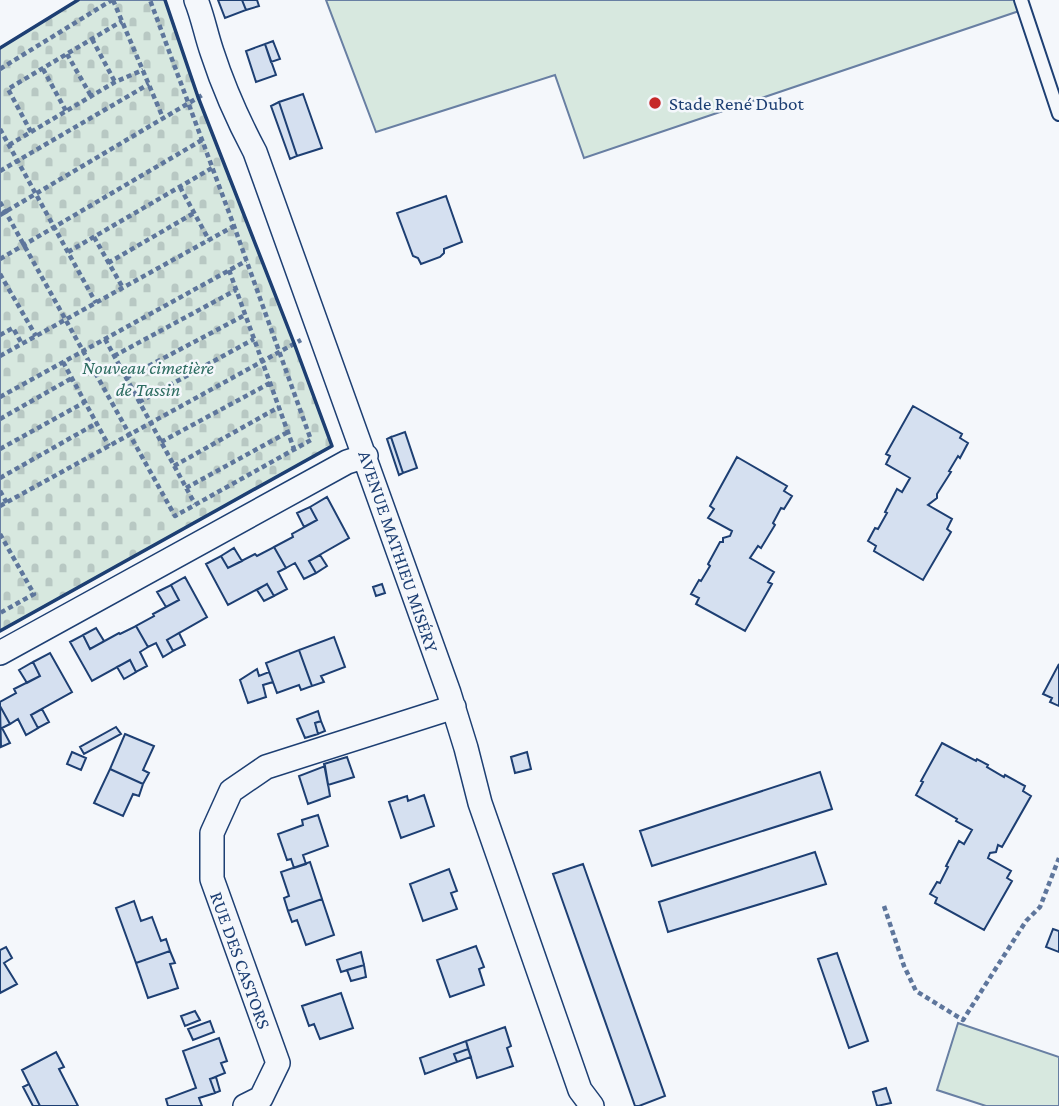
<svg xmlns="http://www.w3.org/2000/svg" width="1059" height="1106" font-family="'Crimson Pro',serif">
	<defs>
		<pattern id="cemetery-stones" width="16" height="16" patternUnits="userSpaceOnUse" patternTransform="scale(1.75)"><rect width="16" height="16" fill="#d7e8df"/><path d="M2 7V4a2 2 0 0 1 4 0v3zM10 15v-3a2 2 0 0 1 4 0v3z" fill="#b8c8c3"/></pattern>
	</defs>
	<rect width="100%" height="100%" fill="#f4f7fb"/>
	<path fill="#d7e8df" stroke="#687fa3" stroke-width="2" d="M326,0H1016L1019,11L584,158L555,75L376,132Z
		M958,1023L1059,1057V1106H986L937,1090Z"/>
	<path fill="url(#cemetery-stones)" stroke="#687fa3" stroke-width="2" d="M78,0H165L198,97L294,343L332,446L0,631V48Z"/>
	<path fill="#d5e0f0" stroke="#1d3f73" stroke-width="2" d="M218,0H242L246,10L225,18Z
		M242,0H257L259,6L246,10Z
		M273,41L280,59L271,62L265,44Z
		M265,44L276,75L256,82L246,51Z
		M303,94L322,148L297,156L279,102Z
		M279,102L297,156L290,159L271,106Z
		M446,196L462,242L444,249V253L440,257L421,264L418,258L413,256L397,213Z
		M913,406L962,434L960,438L968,443L960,458L958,456L949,471L951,472L937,494V498L928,505L952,519L947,529L951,532L923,580L874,551L876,546L868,541L875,528L878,529L887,513L885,512L897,489L902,492L910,478L886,464L890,456L886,454Z
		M405,432L417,468L403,473L391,437Z
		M391,437L403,473L399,475L387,439Z
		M737,457L787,486L784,491L792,496L784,509L781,508L773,523L775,525L761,548L758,546L750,558L774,572L768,582L772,584L745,631L696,604L699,598L691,594L699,580L701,581L710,566L708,564L720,542H723V538L730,536L732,531L708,518L714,509L710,506Z
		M327,497L349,538L309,561L316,573L304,579L295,563L286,568L274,547L293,537L292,534L317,520L310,507Z
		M310,507L317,520L304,527L297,513Z
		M274,547L286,568L278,572L287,589L274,596L267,584L228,605L206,564L221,556L228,568L255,554L257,556Z
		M234,548L242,561L228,568L221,556Z
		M320,555L327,566L316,573L309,561Z
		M185,577L207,617L167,640L173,651L163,657L156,643L148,647L136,626L154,616L153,614L179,600L171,585Z
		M267,584L274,596L264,601L257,590Z
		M382,584L385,593L376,596L373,587Z
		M171,585L179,600L166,607L157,592Z
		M136,626L148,647L140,652L147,666L136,672L130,660L92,681L70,642L83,635L90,649L119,633L120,634Z
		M96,628L104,641L90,649L83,635Z
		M179,633L185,645L173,651L167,640Z
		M334,637L345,667L321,676L324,682L312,686L299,650Z
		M299,650L312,686L301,690L299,685L277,693L266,663Z
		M50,653L72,692L31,715L38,728L26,735L18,719L10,724L0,706V702L16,693L14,689L40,676L33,662Z
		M130,660L136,672L124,679L117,667Z
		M33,662L40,676L27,683L19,670Z
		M1059,664V706L1050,702L1052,698L1043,694Z
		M257,669L259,676L269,672L273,682L263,685L266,697L248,703L240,680Z
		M0,706L10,724L2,728L10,743L1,747Z
		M42,709L49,722L38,728L31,715Z
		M318,711L321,721L315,723L318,734L305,738L297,719Z
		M321,721L325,731L318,734L315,723Z
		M116,727L121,734L84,754L80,747Z
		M125,734L154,746L143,770L149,773L143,784L110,769Z
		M942,743L976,761L977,759L988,765L987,767L1004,777L1005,775L1025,786L1023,791L1031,796L1002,847L998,845L996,852L990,853L988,858L1011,871L1007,878L1012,881L984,930L935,903L937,898L930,894L937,882L940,883L948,867L946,866L959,841L964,844L972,830L956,821L957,819L916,795L923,782L921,781Z
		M72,752L86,758L81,770L67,764Z
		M527,752L531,769L515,773L511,757Z
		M347,757L354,777L328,785L324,764Z
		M325,766L330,796L308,804L299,776Z
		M110,769L143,784L139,796L133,794L123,816L94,803Z
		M820,772L832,809L652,866L640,831Z
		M424,795L434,826L401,838L389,802L407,796L408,801Z
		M318,815L328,846L303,855L306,864L294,868L291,859L287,860L278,834L303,825L302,820Z
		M815,852L826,884L668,932L659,902Z
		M310,862L322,899L288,911L284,898L289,896L281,872Z
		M583,864L665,1096L639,1106H635L553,874Z
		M449,869L457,891L451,893L457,909L423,921L410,884Z
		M322,899L334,935L306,945L297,920L292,922L288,911Z
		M134,901L141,921L152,917L161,941L166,939L170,951L136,963L116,908Z
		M1053,929L1059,931V952L1046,947Z
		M476,946L484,967L479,969L484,985L450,997L437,960Z
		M6,947L12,958L4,963L17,984L0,993V950Z
		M170,951L175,963L170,964L178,988L148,998L136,963Z
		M361,952L364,965L341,972L337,960Z
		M837,953L868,1041L849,1048L818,959Z
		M364,965L366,977L351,981L347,970Z
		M341,993L353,1028L320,1039L314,1024L309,1026L302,1006Z
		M195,1011L200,1020L185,1026L181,1016Z
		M210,1021L214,1032L193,1040L188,1029Z
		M505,1027L511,1046L507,1048L513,1066L477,1078L466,1041Z
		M219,1038L227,1061L221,1063L225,1073L210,1079L215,1093L199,1098L202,1106H168L166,1099L196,1088L183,1051Z
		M466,1041L468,1049L454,1054L457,1062L425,1074L420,1058Z
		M468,1049L471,1057L457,1062L454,1054Z
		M56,1052L64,1067L59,1069L78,1106H40L22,1070Z
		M216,1077L220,1091L215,1093L210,1079Z
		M29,1084L40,1106H33L23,1087Z
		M886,1088L891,1103L877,1106L873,1092Z"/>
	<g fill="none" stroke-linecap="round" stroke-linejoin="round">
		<g stroke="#1d3f73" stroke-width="16">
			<path id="service" d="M1021,0L1059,114"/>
		</g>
		<g stroke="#1d3f73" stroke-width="26">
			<path id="minor" d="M196,0C203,17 206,35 212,52C223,86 238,120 255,152L449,693L466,748L480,803L580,1090L592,1106
				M0,653L347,462L366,456
				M245,1106L261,1098L278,1063L212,879V833L231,791L266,767L454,707"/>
		</g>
		<path stroke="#5e769c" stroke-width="4.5" stroke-dasharray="5 3.5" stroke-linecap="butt" d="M113,0L163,118
			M92,39L115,82
			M67,54L91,96
			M0,69L112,0
			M43,69L66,111
			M0,129L96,303
			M31,132L8,89L122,21
			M9,145L115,82L143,70
			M0,171L149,84
			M180,187L209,240
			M0,202L175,516L311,440L234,226L150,0
			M0,215L204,94
			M94,237L123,288
			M68,252L212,168
			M0,259L202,140
			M108,263L194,213
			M229,270L294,449
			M0,274L36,336
			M0,335L13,328L22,344
			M105,339L195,504
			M0,356L234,226
			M114,356L236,290
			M63,362L109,446
			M126,378L245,315
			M0,397L246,261
			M139,402L254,339
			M0,419L72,378
			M161,442L270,383
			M0,449L85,402
			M174,466L279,407
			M0,478L97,423
			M186,488L288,432
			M0,491L7,503
			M0,506L301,340
			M0,534L34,594L0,613
			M884,906L904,966L916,991L963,1020L1026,921L1040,907L1059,858"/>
		<use href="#service" stroke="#f4f7fb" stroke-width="12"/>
		<use href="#minor" stroke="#f4f7fb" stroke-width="23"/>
		<path stroke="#1d3f73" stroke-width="3.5" d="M0,48L78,0
			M0,631L332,446L294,343L198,97L165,0"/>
	</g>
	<circle fill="#c62828" stroke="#f4f7fb" stroke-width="2.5" cx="655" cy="103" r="7"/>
	<g text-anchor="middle" stroke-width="5" stroke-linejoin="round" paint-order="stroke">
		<g font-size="19" fill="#1d3f73" stroke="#f4f7fb" text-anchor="start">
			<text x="669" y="110">Stade René Dubot</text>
		</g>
		<g font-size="19" font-style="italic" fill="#2c6c60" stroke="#f4f7fb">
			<text x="148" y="374">Nouveau cimetière<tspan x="148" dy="22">de Tassin</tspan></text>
		</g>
		<g font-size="19" fill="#1d3f73" stroke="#f4f7fb">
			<text transform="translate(399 551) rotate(71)" y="7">AVENUE MATHIEU MISÉRY</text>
			<text transform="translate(241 960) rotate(70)" y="7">RUE DES CASTORS</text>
		</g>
	</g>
</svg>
